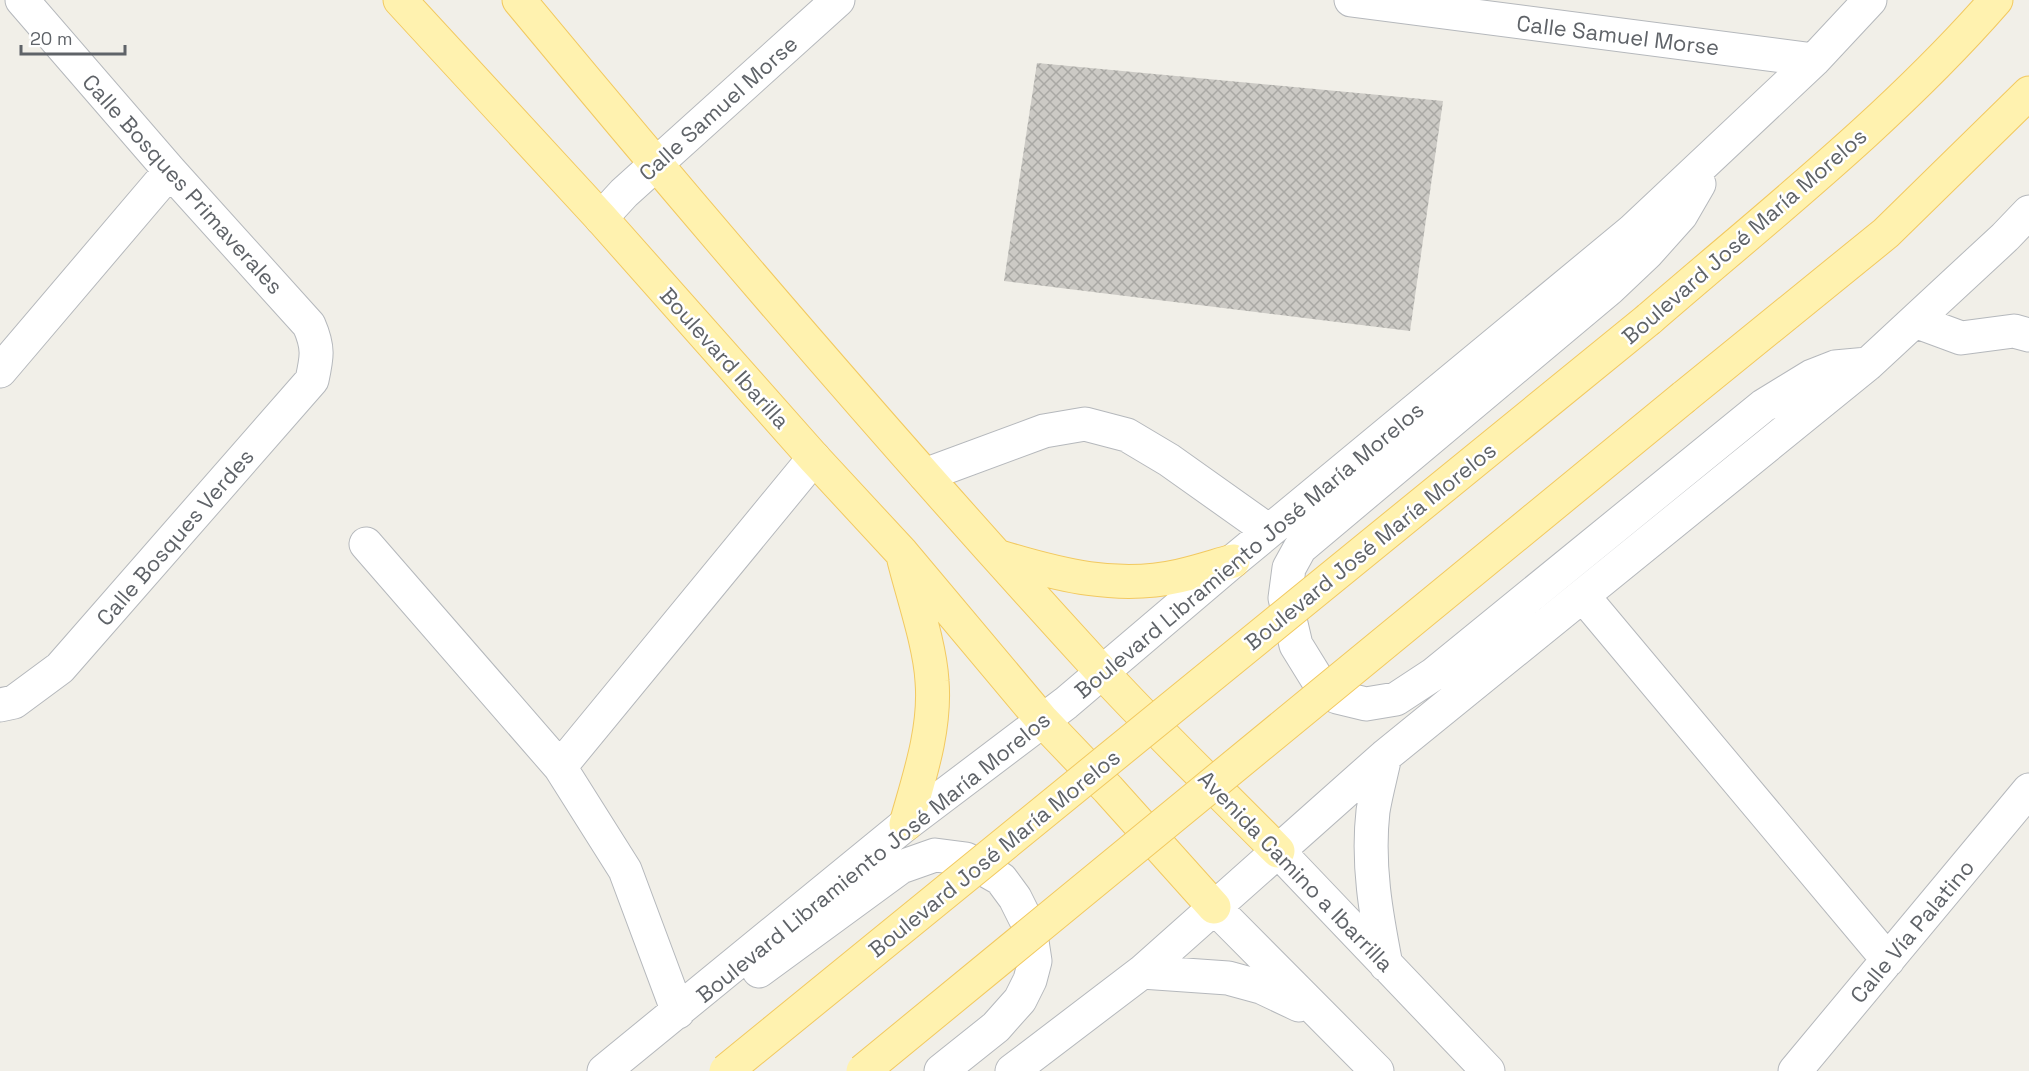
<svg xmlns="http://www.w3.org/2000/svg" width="2029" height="1071" font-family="'Space Grotesk',sans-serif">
	<defs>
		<pattern id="building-cross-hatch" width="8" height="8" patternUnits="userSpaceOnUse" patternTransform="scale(1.5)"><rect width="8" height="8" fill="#cccac5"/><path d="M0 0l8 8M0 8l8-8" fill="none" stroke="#a9a8a4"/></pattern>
	</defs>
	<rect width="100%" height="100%" fill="#f1efe8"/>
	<path fill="url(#building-cross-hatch)" d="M1037,63L1443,101L1410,331L1004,281Z"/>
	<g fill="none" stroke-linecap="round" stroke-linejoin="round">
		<g stroke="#b5b8bc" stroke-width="35">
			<path id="minor" d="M1351,0L1814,60
				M1699,184L1681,215L1647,253L1610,288L1300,548L1289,568L1285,598L1296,645L1317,679L1337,697L1366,704L1396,699L1434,674L1763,406L1812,376L1835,367L1868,364
				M601,218L624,193L838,0
				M1915,321L1961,338L2014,331L2029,335
				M0,371L170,171
				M925,475L1044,431L1085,424L1127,435L1169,460L1269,531
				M366,544L560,767L625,870L678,1012
				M1583,596L1888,960
				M0,705L14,702L60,668L312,380C317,357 319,348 309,325L170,171L22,0
				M1385,756C1381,775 1376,793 1373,811C1367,864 1376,914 1386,965
				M560,767L814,458
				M1278,851L1488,1071
				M1214,907L1377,1071
				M759,971L901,867L935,855L966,859L1001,879L1015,898L1030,928L1035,961L1030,980L1020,1000L996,1027L941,1071
				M1142,972L1228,978L1261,987L1299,1005
				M604,1071L906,824L1066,703L1233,561L1632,231L1814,60L1870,0
				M1012,1071L1142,972L1385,756L1868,364L2005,237L2029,212
				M1795,1071L2029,790"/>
		</g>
		<g stroke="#f2c960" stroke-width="35">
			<path id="major" d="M400,0L601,218L814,458L902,553L1043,721L1108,789L1214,907
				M519,0C708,228 901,453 1101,671C1158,733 1219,791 1278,851
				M1649,319C1768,216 1893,118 1996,0
				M1684,397L1886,233L2029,93
				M1000,557C1059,575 1118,590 1179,576C1197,572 1215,566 1233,561
				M904,560C913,596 930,645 932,681C936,729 919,778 906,824"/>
		</g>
		<use href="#minor" stroke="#fff" stroke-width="33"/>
		<use href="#major" stroke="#fff2af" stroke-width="33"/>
		<g stroke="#f2c960" stroke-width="35" stroke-linecap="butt">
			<path id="major-bridge" d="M726,1071L1649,319
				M863,1071L1684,397"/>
		</g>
		<use href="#major-bridge" stroke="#fff2af" stroke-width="33"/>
	</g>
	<g text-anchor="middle" stroke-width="5" stroke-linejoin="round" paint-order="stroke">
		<g font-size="22" fill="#5f6368" stroke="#fff">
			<text transform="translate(1618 35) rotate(7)" y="8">Calle Samuel Morse</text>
			<text transform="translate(718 108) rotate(-42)" y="8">Calle Samuel Morse</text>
			<text transform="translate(183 184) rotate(48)" y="8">Calle Bosques Primaverales</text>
			<text transform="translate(1744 236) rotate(-41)" y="8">Boulevard José María Morelos</text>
			<text transform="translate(725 358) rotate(48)" y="8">Boulevard Ibarilla</text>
			<text transform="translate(175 537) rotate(-49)" y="8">Calle Bosques Verdes</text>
			<text transform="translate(1370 546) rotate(-39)" y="8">Boulevard José María Morelos</text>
			<text transform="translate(1249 550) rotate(-40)" y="8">Boulevard Libramiento José María Morelos</text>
			<text transform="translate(994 853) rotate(-39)" y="8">Boulevard José María Morelos</text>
			<text transform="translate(873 857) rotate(-39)" y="8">Boulevard Libramiento José María Morelos</text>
			<text transform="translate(1296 871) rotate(46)" y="8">Avenida Camino a Ibarrilla</text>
			<text transform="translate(1912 931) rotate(-50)" y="8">Calle Vía Palatino</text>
		</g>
	</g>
	<path d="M21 45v9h104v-9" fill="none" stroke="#5f6368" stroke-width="3"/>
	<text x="30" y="45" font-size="18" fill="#5f6368" stroke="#ffffff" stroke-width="4.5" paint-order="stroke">20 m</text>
</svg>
